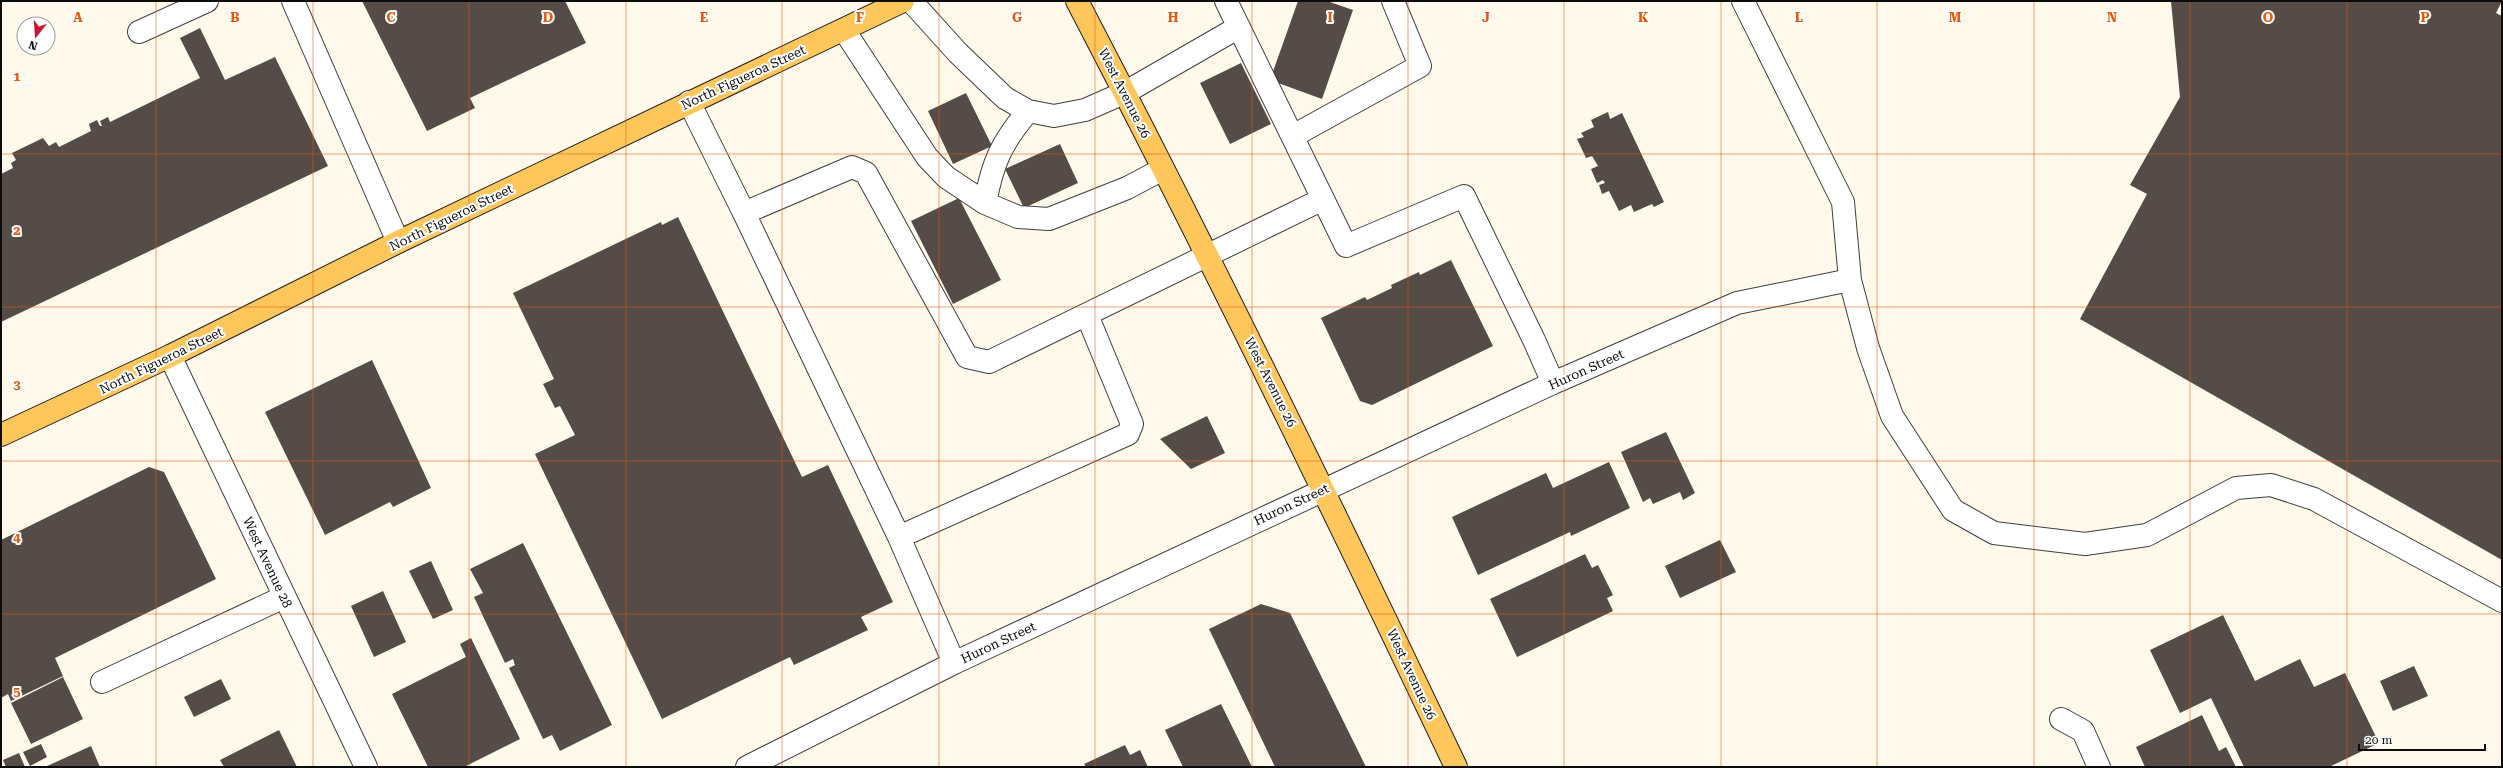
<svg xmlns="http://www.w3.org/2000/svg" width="2503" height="768" font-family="'Roboto Serif',serif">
	<rect width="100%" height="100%" fill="#fff9eb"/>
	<path fill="#554b47" d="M362,1H565L586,43L470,98L475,108L427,131Z
		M1298,1H1327L1353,10L1322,99L1270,80Z
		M2171,1H2502L2496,13L2502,16V560L2080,319L2147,194L2130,185L2180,97Z
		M200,28L225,80L275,57L328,166L1,322V174L13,168L11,163L16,160L12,153L43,138L52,150L49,146L56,142L59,147L91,131L89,124L97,120L100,126H102L100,121L108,117L110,122L200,78L180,38Z
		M1241,63L1271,124L1230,144L1200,83Z
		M966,93L992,146L953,164L928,111Z
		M1608,112L1610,119L1622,113L1664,202L1654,207L1652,204L1634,212L1631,205L1619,211L1609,191L1602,194L1599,185L1605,183L1603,180L1597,183L1591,169L1598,166L1592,156L1586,158L1577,139L1584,137L1581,133L1594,127L1591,120Z
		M1060,144L1078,183L1024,208L1005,169Z
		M959,198L1001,280L953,304L911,221Z
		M678,217L802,477L828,465L893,602L861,617L868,630L794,665L790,657L662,719L535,454L575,435L560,406L555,408L543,384L554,379L513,293L661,222L662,225Z
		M1451,260L1493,346L1372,405L1360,401L1321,318L1365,297L1367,300L1392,288L1391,285L1419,272L1420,275Z
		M372,360L431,488L393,507L390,502L325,535L265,412Z
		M1207,416L1225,453L1191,469L1160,439Z
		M1666,432L1695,493L1683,500L1680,492L1653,504L1650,498L1643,502L1621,452Z
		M1609,462L1630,508L1571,536L1570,532L1478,575L1452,517L1546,473L1553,488Z
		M149,467L164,472L216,579L55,658L63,676L11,701L8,694L1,698V540Z
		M1720,540L1736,572L1680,598L1665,566Z
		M523,543L612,725L560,751L552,735L543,739L509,668L515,665L513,659L505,663L474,597L483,593L470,569Z
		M1585,554L1592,568L1598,565L1613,595L1607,598L1613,611L1517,657L1490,599Z
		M431,561L453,610L433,619L409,571Z
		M383,591L406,642L374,657L351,606Z
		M1261,604L1290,613L1366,767H1275L1209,629Z
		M2223,615L2255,681L2300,659L2314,687L2345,673L2379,743L2329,767H2244L2211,698L2180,713L2150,650Z
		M471,638L520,739L464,767H428L392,694L466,657L460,644Z
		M2414,666L2428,696L2393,711L2380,681Z
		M63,677L83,719L31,744L11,703Z
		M221,679L231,699L194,717L184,697Z
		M1221,704L1252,767H1183L1165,730Z
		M2202,715L2219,751L2226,747L2236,767H2145L2136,747Z
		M279,730L297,767H224L220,760Z
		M41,744L47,757L30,766L23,752Z
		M1125,745L1130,755L1140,750L1148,767H1086L1084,764Z
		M91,746L100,767H45Z
		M19,753L25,767H6L3,760Z"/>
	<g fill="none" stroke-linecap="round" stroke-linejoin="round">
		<g stroke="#3f3f3f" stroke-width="24">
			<path id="minor" d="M293,1L398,242
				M911,1L958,53L1005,98L1028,111L1054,116L1085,110L1126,92L1239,27
				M1226,1L1346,246L1464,196L1534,340L1553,383
				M1743,1L1843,202L1850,280L1868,348L1892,416L1953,510L1994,533L2085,544L2147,535L2236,488L2271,485L2314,499L2502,601
				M844,30L927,157L946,177L985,203L1018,217L1049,219L1127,188L1163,169
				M139,32L207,1
				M689,102L744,213
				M1293,136L1420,66L1393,1
				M985,203C993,161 1001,144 1028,111
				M1087,315L1132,424L1128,434L899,537L744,213L852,167L866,173L967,357L989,362L1323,199
				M170,356L366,767
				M899,537L954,663
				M102,682L284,597
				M2061,719L2083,731L2099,767
				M747,767L954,663L1553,383L1737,303L1850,280"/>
		</g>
		<g stroke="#1d1d1d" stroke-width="24">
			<path id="major" d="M1077,1C1209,254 1334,510 1456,767
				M1,435L170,356L398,242L903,1"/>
		</g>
		<use href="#minor" stroke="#fff" stroke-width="22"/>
		<use href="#major" stroke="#ffc75b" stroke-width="22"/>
	</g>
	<path fill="none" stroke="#e8590c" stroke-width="1" stroke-opacity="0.55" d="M156,1V767M313,1V767M469,1V767M626,1V767M782,1V767M939,1V767M1095,1V767M1252,1V767M1408,1V767M1564,1V767M1721,1V767M1877,1V767M2034,1V767M2190,1V767M2347,1V767M1,154H2502M1,307H2502M1,461H2502M1,614H2502"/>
	<g text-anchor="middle" stroke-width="4" stroke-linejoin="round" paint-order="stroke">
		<g font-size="13" fill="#0c0c0c" stroke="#fff">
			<text transform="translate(743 77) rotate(-25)" y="5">North Figueroa Street</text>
			<text transform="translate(1125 93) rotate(63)" y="5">West Avenue 26</text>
			<text transform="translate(451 217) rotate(-26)" y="5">North Figueroa Street</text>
			<text transform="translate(161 360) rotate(-26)" y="5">North Figueroa Street</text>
			<text transform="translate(1586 369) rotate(-24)" y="5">Huron Street</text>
			<text transform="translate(1271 382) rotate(63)" y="5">West Avenue 26</text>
			<text transform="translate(1291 504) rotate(-25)" y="5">Huron Street</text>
			<text transform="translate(268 562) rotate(65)" y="5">West Avenue 28</text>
			<text transform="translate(998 642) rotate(-25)" y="5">Huron Street</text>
			<text transform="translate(1412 674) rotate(65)" y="5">West Avenue 26</text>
		</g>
	</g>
	<g font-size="13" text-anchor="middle" font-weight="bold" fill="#e8590c" stroke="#fff" stroke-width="4" stroke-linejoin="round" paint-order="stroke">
		<text x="78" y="22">A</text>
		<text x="235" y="22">B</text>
		<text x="391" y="22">C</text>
		<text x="548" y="22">D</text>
		<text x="704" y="22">E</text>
		<text x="860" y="22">F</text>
		<text x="1017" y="22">G</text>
		<text x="1173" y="22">H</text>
		<text x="1330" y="22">I</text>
		<text x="1486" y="22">J</text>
		<text x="1643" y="22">K</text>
		<text x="1799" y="22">L</text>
		<text x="1955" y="22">M</text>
		<text x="2112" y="22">N</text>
		<text x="2268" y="22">O</text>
		<text x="2425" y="22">P</text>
		<text x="17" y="81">1</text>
		<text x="17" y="235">2</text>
		<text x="17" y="389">3</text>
		<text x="17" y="542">4</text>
		<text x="17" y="696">5</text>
	</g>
	<rect width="2503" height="768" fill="none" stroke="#0c0c0c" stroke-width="4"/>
	<g transform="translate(36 36) rotate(197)"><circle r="19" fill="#ffffff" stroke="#9e9e9e"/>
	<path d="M0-3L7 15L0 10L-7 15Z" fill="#c71932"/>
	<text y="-6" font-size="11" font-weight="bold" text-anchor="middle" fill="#0c0c0c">N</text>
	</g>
	<path d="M2359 744v6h126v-6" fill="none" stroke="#0c0c0c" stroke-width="2"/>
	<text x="2365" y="744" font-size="12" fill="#0c0c0c" stroke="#ffffff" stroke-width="3" paint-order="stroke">20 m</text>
</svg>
